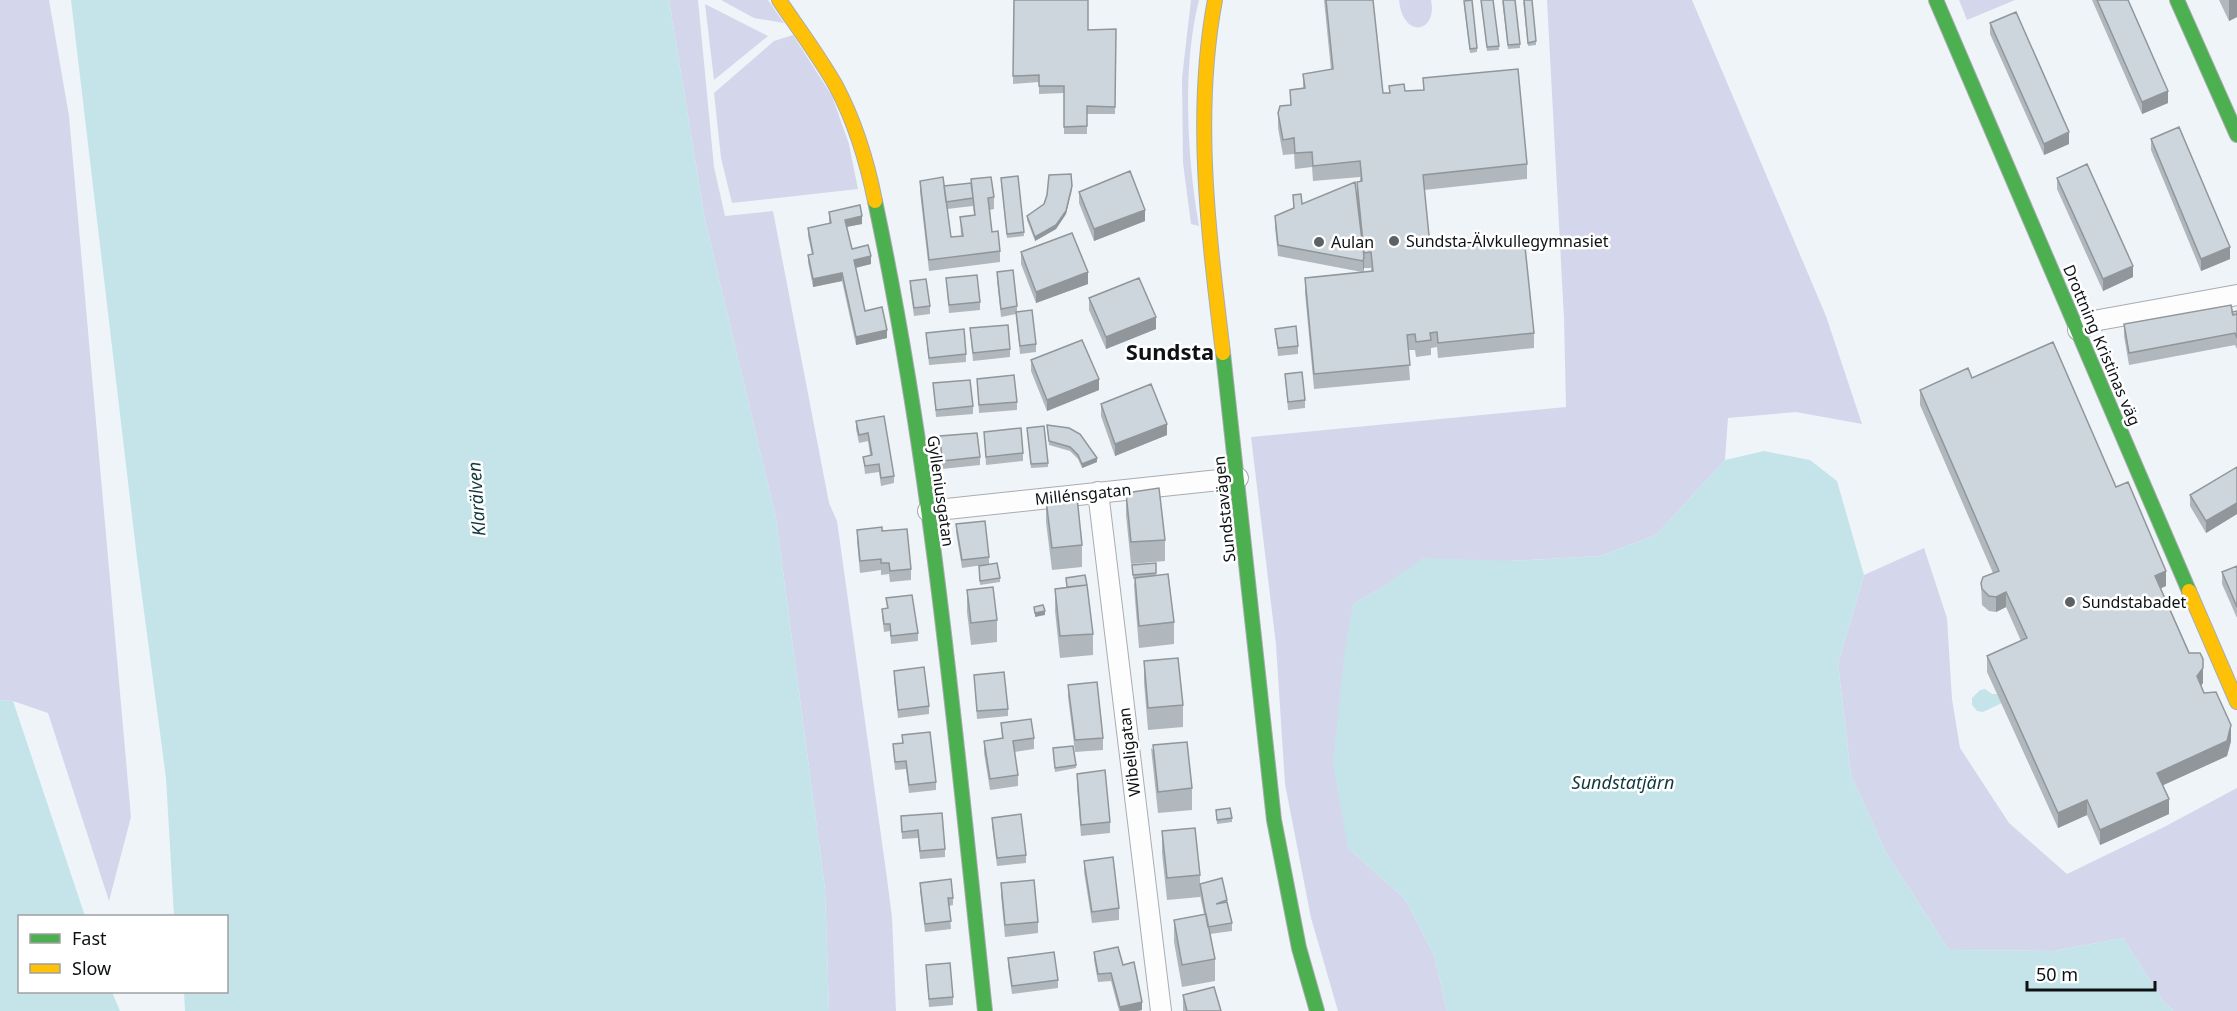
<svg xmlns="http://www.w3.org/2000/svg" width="2237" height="1011" font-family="'Noto Sans',sans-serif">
	<rect width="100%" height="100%" fill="#eff4f9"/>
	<path fill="#d4d7eb" d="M0,0H49L69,116L131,817L109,901L48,713L13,701L0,700Z
		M669,0H698L714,167L725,216L773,211L829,503L837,521L886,871L892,917L896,1011H829L825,889L776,518L705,220Z
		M721,0H768L784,23L754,18Z
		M1191,0H1199C1182,67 1187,158 1199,226L1191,224L1183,163L1182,78Z
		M1399,0H1431C1438,33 1403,40 1399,0Z
		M1547,0H1692L1826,316L1862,424L1796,412L1728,418L1725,460L1656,535L1600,556L1510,561L1381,588L1353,604L1348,848L1405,899L1434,955L1447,1011H1338L1311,918L1285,784L1276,645L1251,437L1566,407L1564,319Z
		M1959,0H2015L1967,20Z
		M705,4L768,36L714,80Z
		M793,35L832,96L849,144L858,189L732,203L721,158L714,93L774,41Z
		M1924,548L1947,618L1952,699L1960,748L2009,823L2067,874L2164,827L2237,788V1011H2173L2163,1001L2123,938L2054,951L1949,950L1886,853L1851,775L1838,664L1864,575Z"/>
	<path fill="#c4e4ea" d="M71,0H669L705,220L776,518L825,889L829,1011H185L184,992H226V916H174L166,778L137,558Z
		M1764,451L1810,460L1837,481L1864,575L1838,664L1851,775L1886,853L1949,950L2054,951L2123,938L2163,1001L2173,1011H1447L1434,955L1405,899L1348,848L1333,763L1345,649L1353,604L1381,588L1423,558L1510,561L1600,556L1656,535L1725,460Z
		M1985,689L1992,694H1997L2002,703L1983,712L1977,711L1972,705V698L1980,690Z
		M0,700L13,701L85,916H20V992H112L120,1011H0Z"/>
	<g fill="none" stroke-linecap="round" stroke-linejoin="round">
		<g stroke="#a9acb0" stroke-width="22">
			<path id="street" d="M2078,330L2099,320L2237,295
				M1098,492L1161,1011
				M928,511L1238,478"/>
		</g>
		<g stroke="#a9acb0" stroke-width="16">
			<path id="fast" d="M1936,0L2189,591
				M2177,0L2237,135
				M875,201C932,468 956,740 985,1011
				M1223,353L1274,820L1299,948L1317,1011"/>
		</g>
		<g stroke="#a9acb0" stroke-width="16">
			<path id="slow" d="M779,0C798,28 819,56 836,86C855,122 867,161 875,201
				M1215,0C1193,116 1209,237 1223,353
				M2189,591L2237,702"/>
		</g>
		<use href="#street" stroke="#fdfdfe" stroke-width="20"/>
		<use href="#fast" stroke="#4caf50" stroke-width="14"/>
		<use href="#slow" stroke="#ffc107" stroke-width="14"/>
	</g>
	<path fill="#b0b8bd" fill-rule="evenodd" d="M1014,0L1088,30L1116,29L1115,114H1087V134H1064V93L1039,94V82L1013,84Z
		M1324,0H1373L1383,93H1389V86L1405,91L1423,90V78L1527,164V179L1424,190L1430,246L1534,333V348L1438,358L1437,347L1431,348V355L1416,357L1415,350H1408L1410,380L1314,389L1305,293V278L1362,272L1278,256L1275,227V216L1293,208V195L1302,204L1357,195V182H1360V177L1313,181L1312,167L1295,169L1294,154L1283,155L1278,128V113L1290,105V90L1303,88V74L1331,70ZM1364,268H1371V271L1363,272Z
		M1481,0L1499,46V50L1487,51Z
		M1502,0L1520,44V48L1508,49Z
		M1523,0L1536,41V45L1528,46Z
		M2092,0H2128L2168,103L2142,114Z
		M2219,0H2237V17L2229,21Z
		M1464,5L1477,48V52L1470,53Z
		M1990,23L2069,144L2044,155L1990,34Z
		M2151,139L2230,259L2201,271L2151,150Z
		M2057,178L2133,277L2103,291L2057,189Z
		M920,181L994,197V209L990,210L992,232L1000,251V262L929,271L920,192ZM973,206L974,215L960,217L961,236L951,237L947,209Z
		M1001,182L1024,232V236L1007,238Z
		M1072,190L1066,214L1056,229L1035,241L1027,220V216Z
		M1079,192L1145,221L1094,241L1079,203Z
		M829,212L862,224L847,227L852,249L871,264L856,268L865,311L887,338L856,345L842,281L813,287L808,262V255L812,254L808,236V228L829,223Z
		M1021,252L1088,284L1036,303L1021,264Z
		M997,272L1017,306V312L1036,344V352L1020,354L1016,314L1001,317L997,280Z
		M946,278L980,302V310L949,313Z
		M910,281L930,306V314L914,316L910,288Z
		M1089,298L1156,329L1106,349L1089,310Z
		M2237,311V349L2235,345L2129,365L2124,336V324Z
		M970,328L1010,349V357L973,361Z
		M1275,329L1298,346V354L1278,356Z
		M926,333L966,354V362L929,365Z
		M1031,360L1099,390L1047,411L1031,371Z
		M1285,374L1305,400V408L1288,410Z
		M1972,378L2116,487L2166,586L2161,588L2203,683L2201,686L2204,693L2231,741L2227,756L2163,785L2169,814L2100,845L2087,815L2058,828L1987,672V656L2021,641L2006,607L1996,612L1989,611L1982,605L1981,583L1993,573L1920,405V390Z
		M977,379L1017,402V410L979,413Z
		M933,383L973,406V414L936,417Z
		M1101,404L1167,435L1115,456L1101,416Z
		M884,416L894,476V483L881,486L879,472L865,474L863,457L870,455L868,441L859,443L856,429V421Z
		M1047,425L1097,462L1082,468L1078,459L1070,451L1049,445Z
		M1027,428L1048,463V467L1031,468Z
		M984,432L1023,453V461L986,465Z
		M940,436L980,457V465L942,469Z
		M2237,467V514L2206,533L2190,506V495Z
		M1126,493L1165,540V561L1131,564L1126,515Z
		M1046,500L1082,545V567L1052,570L1046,522Z
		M956,524L989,557V564L1000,578V582L980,585L979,566L983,565L962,568L956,532Z
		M857,530L882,531L911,569V580L890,582L889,574L881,575V570L860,573L857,541Z
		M1156,563V576L1174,622V644L1139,648L1135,600L1134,585L1135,579H1133L1132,565Z
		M2237,566V618L2222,584V572Z
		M1066,578L1093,634V655L1060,658L1055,611V589L1067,587Z
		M967,590L997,620V642L971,645L967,612Z
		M886,598L918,633V641L891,644L890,631L884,632L882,616V609L887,608Z
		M1144,661L1183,705V727L1148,730L1144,683Z
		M894,671L929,706V714L898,718L894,679Z
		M974,675L1008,709V716L977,719Z
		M1068,685L1103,738V750L1075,752L1068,697Z
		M1001,723L1034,738V749L1014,752L1018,775V786L990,790L984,753V741L1002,739Z
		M902,735L936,782V790L909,793L906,769L895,770L893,744L902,743Z
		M1151,748L1192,788V810L1158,813Z
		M1053,752L1076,765V768L1055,772Z
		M1077,774L1110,822V833L1081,836L1077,786Z
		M1216,810L1232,818V822L1217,824Z
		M901,816L945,849V857L920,859L918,838L902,839Z
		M992,818L1026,855V863L997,866L992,826Z
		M1162,831L1200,875V884L1222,878L1232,923V931L1210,934L1215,959V981L1182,987L1174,942V920L1204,914L1200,895V897L1167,900L1162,853Z
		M1084,861L1119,908V920L1092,923L1084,872Z
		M920,883L953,898V905L949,906L951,929L925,932L920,891Z
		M1001,883L1038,922V933L1005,937L1001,895Z
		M1094,952L1142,1010L1137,1011H1119L1111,981L1098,982L1094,960Z
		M1008,958L1058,980V988L1012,994L1008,966Z
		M926,965L953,997V1005L929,1007Z
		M1183,995L1221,1011H1183Z"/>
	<path fill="#90969a" d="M2229,0H2237V17L2229,21Z
		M2168,91V103L2142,114V102Z
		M2069,132V144L2044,155V144Z
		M1072,186L1066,214L1056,229L1035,241V237Z
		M1145,210V221L1094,241V229Z
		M862,216V224L845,227V220Z
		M2230,247V259L2201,271V259Z
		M871,256V264L854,268V260Z
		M1364,257V268L1363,273V261Z
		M2133,266V277L2103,291V279Z
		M1088,272V284L1036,303V292Z
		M842,273V281L813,287V279Z
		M1156,317V329L1106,349V337Z
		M887,330V338L856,345V337Z
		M1099,379V390L1047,411V400Z
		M1167,424V435L1115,456V444Z
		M1097,458V462L1082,468V464Z
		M2237,503V514L2206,533V521Z
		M2166,571V586L2155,591V576Z
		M2006,592V607L1996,612V597Z
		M1045,611V615L1035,617V613Z
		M2203,659V683L2197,691V676Z
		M2231,725V741L2227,756L2157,788V773Z
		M2169,799V814L2100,845V830Z
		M2087,800V815L2058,828V813Z
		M1142,1002V1010L1137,1011H1120V1007Z"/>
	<path fill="#cdd6dc" stroke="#90969a" stroke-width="1.5" d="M1014,0H1088V30L1116,29L1115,107L1087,106V126L1064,127V86H1039V75L1013,76Z
		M1326,0H1373L1383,93H1390L1389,86L1404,84L1405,91L1424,90L1423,78L1518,69L1527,164L1423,175L1430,246L1524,237L1534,333L1438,343L1437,332L1430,333L1431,340L1416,342L1415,334L1407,335L1410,365L1314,374L1305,278L1373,271L1371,252L1364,253L1357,182L1362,181L1360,161L1313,166L1312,152L1295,153L1294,138L1283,140L1278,113L1280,106L1291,105L1290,90L1305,88L1303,74L1333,69Z
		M1472,0L1477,48L1470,49L1464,1Z
		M1481,0H1493L1499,46L1487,47Z
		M1503,0H1515L1520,44L1508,45Z
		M1524,0H1532L1536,41L1528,43Z
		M2097,0H2128L2168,91L2142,102Z
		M2016,12L2069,132L2044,144L1990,23Z
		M2179,127L2230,247L2201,259L2151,139Z
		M2087,164L2133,266L2103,279L2057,178Z
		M1130,171L1145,210L1094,229L1079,192Z
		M1071,174L1072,186L1066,211L1056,225L1035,237L1027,216L1044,204L1047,195L1049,175Z
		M1018,176L1024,232L1007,234L1001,178Z
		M943,177L951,237L963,236L960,217L975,215L971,179L991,177L994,197L988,198L992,232L998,231L1000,251L929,260L920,181Z
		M1355,182L1364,257L1363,261L1278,245L1275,216L1294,208L1293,195L1301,194L1302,204Z
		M971,183L973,198L946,202L944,186Z
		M860,205L862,216L845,220L852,249L868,245L871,256L854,260L865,311L882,307L887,330L856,337L842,273L813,279L808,255L813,254L808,228L831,223L829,212Z
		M1072,233L1088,272L1036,292L1021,252Z
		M1013,270L1017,306L1001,309L997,272Z
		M977,275L980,302L949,305L946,278Z
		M1139,278L1156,317L1106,337L1089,298Z
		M926,279L930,306L914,308L910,281Z
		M2231,305L2233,315L2237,314V338L2235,333L2129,353L2124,324Z
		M1032,310L1036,344L1020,346L1016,312Z
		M2237,311V314L2233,315L2232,312Z
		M1008,325L1010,349L973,353L970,328Z
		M1296,326L1298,346L1278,348L1275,329Z
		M964,329L966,354L929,358L926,333Z
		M1082,340L1099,379L1047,400L1031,360Z
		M2053,342L2116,487L2128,482L2166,571L2155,576L2189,653H2200L2203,659V668L2197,676L2204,693L2216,692L2231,725L2227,741L2157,773L2169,799L2100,830L2087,800L2058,813L1987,656L2027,638L2006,592L1996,597L1989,596L1982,589L1981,583L1983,577L1999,571L1920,390L1968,368L1972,378Z
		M1302,372L1305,400L1288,402L1285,374Z
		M1014,375L1017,402L979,405L977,379Z
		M970,380L973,406L936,410L933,383Z
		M1151,384L1167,424L1115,444L1101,404Z
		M884,416L894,476L881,478L879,464L865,466L863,457L872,455L868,433L859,435L856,421Z
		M1047,425L1069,428L1080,434L1097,458L1082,464L1078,455L1070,447L1049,441Z
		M1044,426L1048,463L1031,464L1027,428Z
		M1021,428L1023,453L986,457L984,432Z
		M977,433L980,457L942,461L940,436Z
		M2237,467V503L2206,521L2190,495Z
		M1159,488L1165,540L1131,542L1126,493Z
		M1077,497L1082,545L1052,548L1046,500Z
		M985,521L989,557L962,560L956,524Z
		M882,527V531L907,529L911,569L890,571L889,563H881V559L860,561L857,530Z
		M997,563L1000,578L980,581L979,566Z
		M1156,563V573L1133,575L1132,565Z
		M2237,566V607L2222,572Z
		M1168,574L1174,622L1139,626L1135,578Z
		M1085,575L1087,585L1067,587L1066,578Z
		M1087,585L1093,634L1060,636L1055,589Z
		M993,587L997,620L971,623L967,590Z
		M912,595L918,633L891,636L890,624H884L882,609L888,608L886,598Z
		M1043,605L1045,611L1035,613L1034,607Z
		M1178,658L1183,705L1148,708L1144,661Z
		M924,667L929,706L898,710L894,671Z
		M1004,672L1008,709L977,711L974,675Z
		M1097,682L1103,738L1075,740L1068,685Z
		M1031,719L1034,738L1013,741L1018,775L990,779L984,741L1003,738L1001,723Z
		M930,732L936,782L909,785L906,761L895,762L893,744L903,743L902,735Z
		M1187,742L1192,788L1158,792L1153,745Z
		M1073,746L1076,765L1055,768L1053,748Z
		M1105,770L1110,822L1081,825L1077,774Z
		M1230,808L1232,818L1217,820L1216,810Z
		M942,813L945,849L920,851L918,830L902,832L901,816Z
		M1021,814L1026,855L997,858L992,818Z
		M1195,828L1200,875L1167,878L1162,831Z
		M1113,857L1119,908L1092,912L1084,861Z
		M1222,878L1227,900L1216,904L1227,902L1232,923L1208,927L1200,884Z
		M951,879L953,898H948L951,921L925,924L920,883Z
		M1034,880L1038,922L1005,925L1001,883Z
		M1206,914L1215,959L1182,965L1174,920Z
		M1118,947L1123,965L1134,962L1142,1002L1120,1007L1111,973L1098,974L1094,952Z
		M1054,952L1058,980L1012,986L1008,958Z
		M950,963L953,997L929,999L926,965Z
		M1214,987L1221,1011H1187L1183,995Z"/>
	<g fill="#5d6164" stroke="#fff" stroke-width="2">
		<circle cx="1394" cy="241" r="6"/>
		<circle cx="1319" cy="242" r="6"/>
		<circle cx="2070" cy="602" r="6"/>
	</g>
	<g text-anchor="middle" stroke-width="5" stroke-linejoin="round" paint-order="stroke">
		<g font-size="16" fill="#0e1214" stroke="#fff" text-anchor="start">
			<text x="1406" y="247">Sundsta-Älvkullegymnasiet</text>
			<text x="1331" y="248">Aulan</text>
			<text x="2082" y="608">Sundstabadet</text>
		</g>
		<g font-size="16" fill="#0e1214" stroke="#fff">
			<text transform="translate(2102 345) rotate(67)" y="6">Drottning Kristinas väg</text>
			<text transform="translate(941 491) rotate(82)" y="6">Gylleniusgatan</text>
			<text transform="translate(1083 494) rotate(-6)" y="6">Millénsgatan</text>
			<text transform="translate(1224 509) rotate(-96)" y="6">Sundstavägen</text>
			<text transform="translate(1129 752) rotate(-97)" y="6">Wibeligatan</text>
		</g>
		<g font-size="18" font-style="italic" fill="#0f393e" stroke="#fff">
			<text transform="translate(477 499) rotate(-94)" y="6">Klarälven</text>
			<text x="1623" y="789">Sundstatjärn</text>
		</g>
		<g font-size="22" font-weight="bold" fill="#0e1214" stroke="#fff">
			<text x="1170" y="360">Sundsta</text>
		</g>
	</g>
	<rect x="18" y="915" width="210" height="78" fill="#ffffff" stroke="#9fa0a1" stroke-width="1.5"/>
	<rect x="30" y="934" width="30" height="9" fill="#4caf50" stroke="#9fa0a1" stroke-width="1.5"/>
	<text x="72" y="945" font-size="18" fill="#0e1214">Fast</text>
	<rect x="30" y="964" width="30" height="9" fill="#ffc107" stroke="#9fa0a1" stroke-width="1.5"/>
	<text x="72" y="975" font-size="18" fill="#0e1214">Slow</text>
	<path d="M2027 981v9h128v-9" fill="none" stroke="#0e1214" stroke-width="3"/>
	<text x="2036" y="981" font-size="18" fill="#0e1214" stroke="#ffffff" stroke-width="4.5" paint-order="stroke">50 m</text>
</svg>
